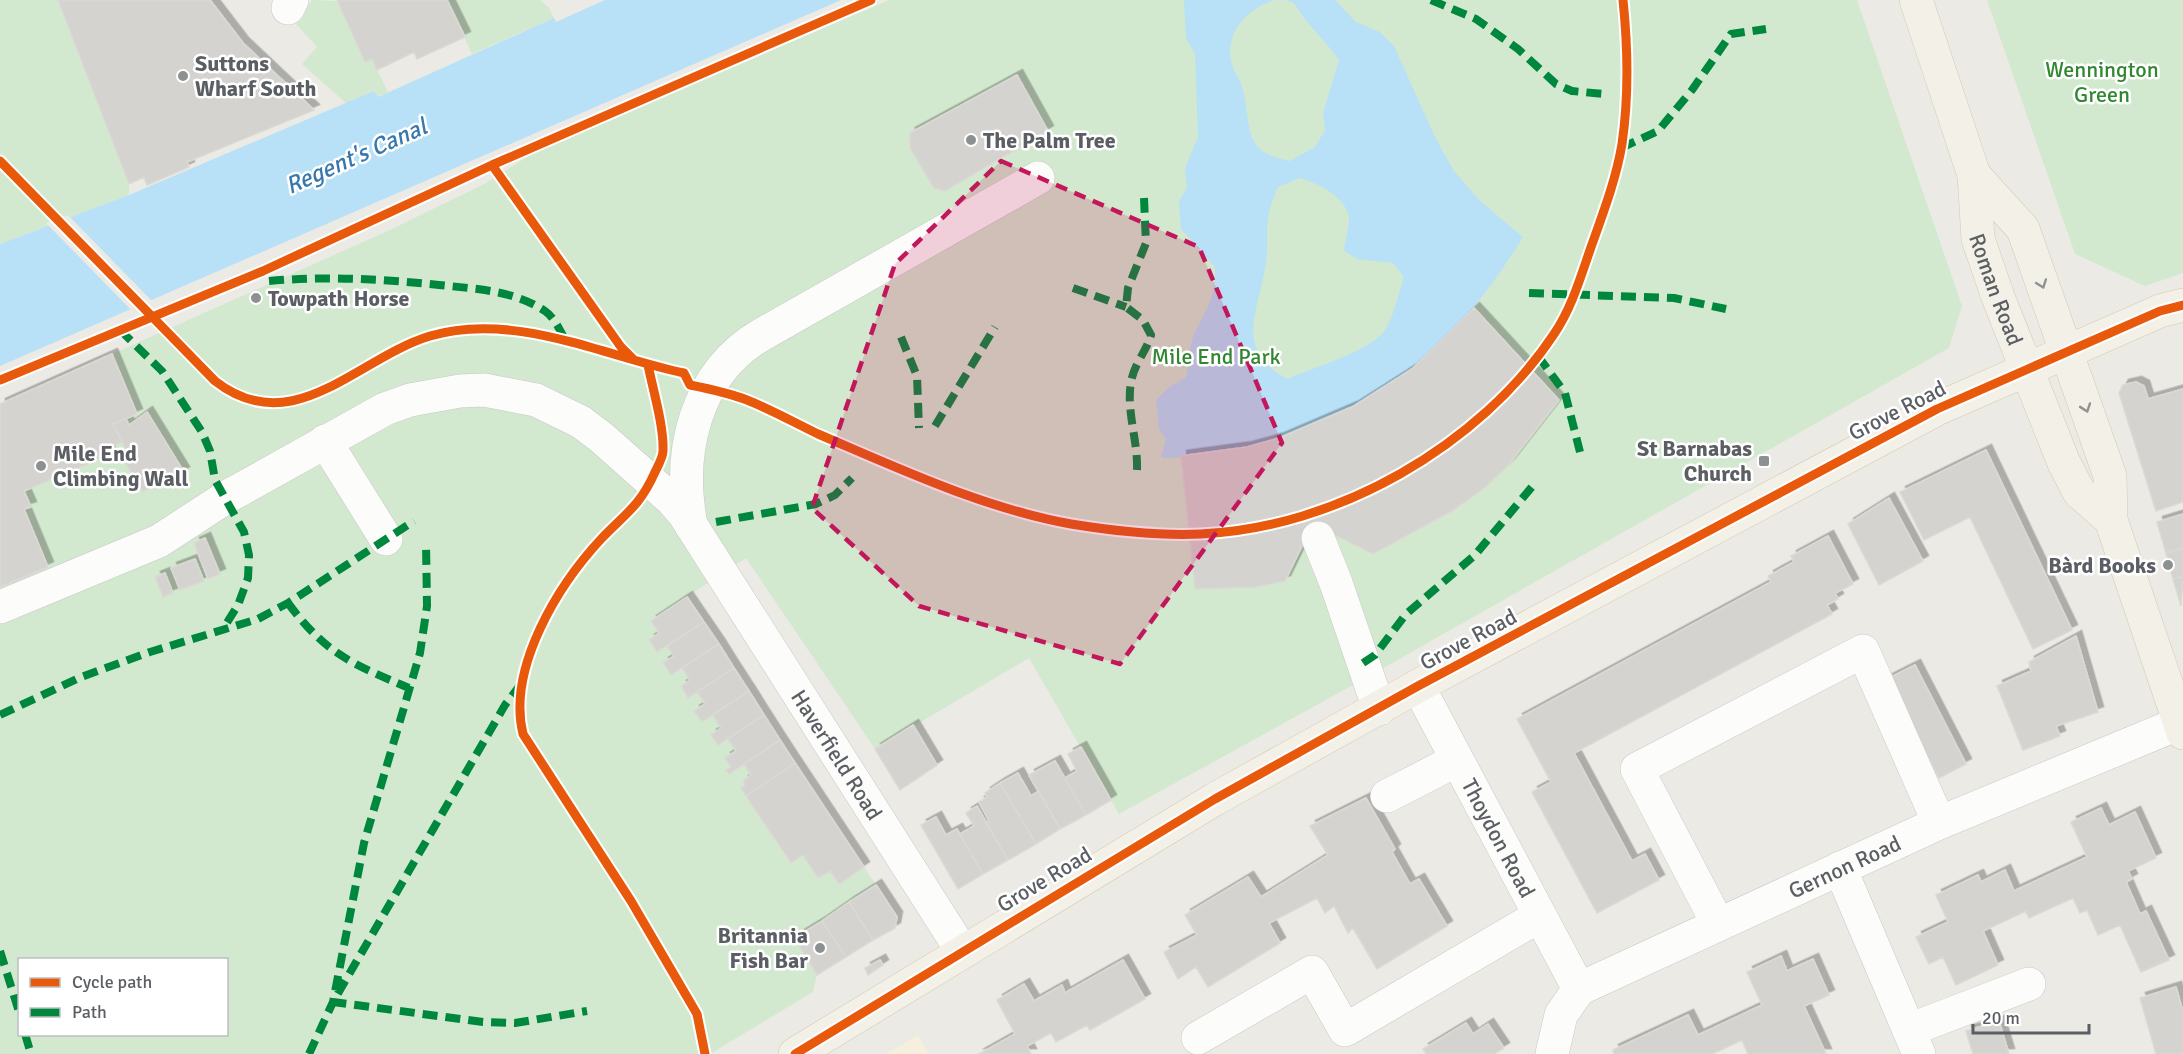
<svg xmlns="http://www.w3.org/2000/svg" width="2183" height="1054" font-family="Signika,sans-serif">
	<defs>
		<filter id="shadow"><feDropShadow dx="5.5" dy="-5.5" stdDeviation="0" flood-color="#0004"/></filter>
	</defs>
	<rect width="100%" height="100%" fill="#ebeae5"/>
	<path fill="#f6efdd" d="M918,1035L929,1054H886Z"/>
	<path fill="#d3e9cf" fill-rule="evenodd" d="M0,0H58L129,184V195L0,244Z
		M312,0L337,1L365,61L372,59L388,92L377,97L374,91L347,104L302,64L317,47L296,24Z
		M447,0H540L549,8L554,18L472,54Z
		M889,0H1857L1962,306L1949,348L1362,680L1119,814L1029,658L875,749L746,558L651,620L659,633L649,640L657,652L667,646L674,656L663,663L671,675L682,668L690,680L681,686L688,697L697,692L705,704L695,711L712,715L721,728L711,735L718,745L728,739L736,751L725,758L731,767L726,770L728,773L744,764L751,775L743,781L745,785L741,788L790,862L803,855L818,878L830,871L839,884L864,867L876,885L795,938L817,975L813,992L710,1054H0V404L390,230L486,183L536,151ZM20,960H226V1034H20Z
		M1987,0H2183V273L2145,286L2075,254Z"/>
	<path fill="#b8e0f7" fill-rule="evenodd" d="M605,0H841L0,366V244L129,195L374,91L378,97L554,18L556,22Z
		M1184,0H1274C1247,10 1226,30 1231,61C1233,71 1241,80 1243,90C1252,129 1242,152 1290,161L1315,147L1325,130L1323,113L1339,60C1325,40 1306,24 1294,3L1285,0H1335L1356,22L1380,32L1394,46L1436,139L1454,171L1479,200L1523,237C1493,286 1457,333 1412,369C1349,420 1242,458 1161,458L1166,439L1159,429L1156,400L1168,388L1186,377C1189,364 1189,346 1194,334C1207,307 1216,299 1215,267L1181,229L1179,202L1187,187L1185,168L1198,137L1195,54L1186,38ZM1300,178C1317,183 1347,197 1349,218C1349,228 1345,240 1344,251L1357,259L1393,263L1404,277C1399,292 1394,313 1387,327C1373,352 1314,366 1288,379C1234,352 1257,314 1265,269C1269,251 1265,231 1269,213C1271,204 1275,195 1278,187Z"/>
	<path fill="#ebeae5" d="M68,215L154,303L133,312L46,223Z"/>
	<path fill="#d5d3d0" stroke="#dbd9d4" stroke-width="1.5" filter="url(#shadow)" d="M58,0H210L243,43L314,110L187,162L189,167L147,185L144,177L129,184Z
		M337,0H447L465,37L417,59L414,52L377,70L372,59L365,62Z
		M1017,75L1048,131L945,191L934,188L910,148V133Z
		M1474,308L1559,400L1510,463L1483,489L1452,511L1373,554L1331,533L1304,542L1285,581L1256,587L1195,589L1181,456L1247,447L1279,438L1354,406L1412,369Z
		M112,354L137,414L113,424L122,442L108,448L110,454L24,491L31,507L24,509L48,567L0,587V404Z
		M2136,382L2144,386L2148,399L2183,389V502L2156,511L2119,393L2123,385Z
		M147,412L184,472L164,486L160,480L143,492L124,461L130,458L113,424L126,419L129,425Z
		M1986,450L2072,630L2033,649L1970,517L1924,540L1900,492Z
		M1889,498L1923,561L1879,585L1848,524Z
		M2183,514V548L2166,553L2157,522Z
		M1828,536L1853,584L1835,593L1838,599L1827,605L1832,614L1574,753L1632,861L1645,854L1659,880L1597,913L1532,792L1551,782L1517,719L1771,582L1768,576L1794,562L1791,556Z
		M205,538L220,574L208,579L194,543Z
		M2183,548V577L2173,579L2166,553Z
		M195,559L204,581L180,590L171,568Z
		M165,573L173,593L163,597L155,577Z
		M2180,577H2183L2181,606L2173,579Z
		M687,597L704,622L657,652L649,640L659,633L651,621Z
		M704,622L719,644L671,675L663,663L674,656L667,646Z
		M2076,636L2098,712L2056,726L2060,736L2023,750L1997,686L2031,671L2029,662Z
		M719,644L734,668L688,698L681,686L690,680L682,668Z
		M1915,665L1966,764L1939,778L1887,679Z
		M734,668L749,691L702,722L694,711L705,704L697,692Z
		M749,691L764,715L718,745L711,735L721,728L712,715Z
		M764,715L780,740L729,774L726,770L731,767L725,758L736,751L728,739Z
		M913,725L937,765L900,790L875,749Z
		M780,740L795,763L746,796L741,788L745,785L743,781L751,775L744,764Z
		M1081,747L1111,800L1086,815L1065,778L1077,771L1068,754Z
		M1055,761L1086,815L1060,829L1029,775Z
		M795,763L864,867L839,884L830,871L818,878L803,855L791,863L746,796Z
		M1018,773L1031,796L1039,791L1060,829L1036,844L1000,783Z
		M1000,783L1036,844L1008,860L986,823L989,821L979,802L987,797L985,793Z
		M1366,798L1395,849L1392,852L1410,884L1419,879L1447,926L1377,969L1353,928L1348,933L1334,906L1325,913L1317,898L1269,923L1280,943L1208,987L1196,967L1178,979L1164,952L1197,935L1185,915L1248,877L1261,897L1328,855L1310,826Z
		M977,806L1008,860L983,874L960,834L974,826L966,813Z
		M2101,808L2109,825L2135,812L2156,858L2128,871L2132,879L2126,882L2140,914L2146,911L2169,960L2141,972L2120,925L2098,935L2087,910L2080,913L2073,898L2029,918L2026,911L1983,931L1998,965L1956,985L1943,957L1929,964L1916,937L1948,922L1936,895L1978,875L1981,882L2005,870L2014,891L2087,857L2071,822Z
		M936,817L946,835L957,829L983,874L958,889L921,825Z
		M876,885L897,917L895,928L873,940L849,902Z
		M849,902L873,940L846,957L822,921Z
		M822,921L846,957L817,975L794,938Z
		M1781,956L1787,971L1813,959L1829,995L1804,1006L1826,1054H1748L1742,1040L1712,1054H1614L1613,1050L1688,1015L1698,1035L1762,1005L1747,972Z
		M880,960L883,965L868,975L865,968Z
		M1123,960L1145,999L1090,1030L1087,1025L1056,1042L1051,1033L1027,1046L1031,1054H979L1015,1034L997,1000L1024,984L1034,1001L1062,985L1065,993Z
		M2176,987L2183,1012V1054H2156L2140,998Z
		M1999,1021L2009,1054H1973L1966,1031Z
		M1466,1023L1473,1034L1488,1024L1504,1048L1494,1054H1426L1423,1049Z"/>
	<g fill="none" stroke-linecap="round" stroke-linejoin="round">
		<g stroke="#c8c8c8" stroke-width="34">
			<g id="minor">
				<path d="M288,8L292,0"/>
				<path d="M325,441L386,539"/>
				<path d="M691,525C677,452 695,374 761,335L1038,178"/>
				<path d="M1318,538L1336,583L1379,709"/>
				<path id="s1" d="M0,607L159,541L225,498L385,409L410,400L460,391L484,390L536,400L581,422L602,438L672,500L684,514L962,951"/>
				<path id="s2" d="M1418,686L1579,989"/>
				<path d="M1387,796L1457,760"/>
				<path d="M1840,868L1919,1054"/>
				<path d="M1718,924L1637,769L1863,651L1939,823"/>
				<path d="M1909,1030L2029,984"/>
				<path d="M1198,1038L1312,972L1345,1030L1539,916"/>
				<path id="s3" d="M1552,1054L1561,1015L1579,989L1939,823L2180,723"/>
			</g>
		</g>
		<g stroke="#d4c9b1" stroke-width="34">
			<g id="major">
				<path id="s4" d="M1916,0L1974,175L1978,239L1998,297L2064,463L2079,492L2111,520"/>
				<path d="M1974,175L2023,229L2110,476L2111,520L2183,733"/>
				<path d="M795,1054L1215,799L1418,686L1937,409L2160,311L2183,305"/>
			</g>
		</g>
		<use href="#minor" stroke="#fcfcfb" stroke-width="33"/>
		<use href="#major" stroke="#f3f0e7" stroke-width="33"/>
		<path stroke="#00873e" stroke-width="8" stroke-dasharray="15 8" stroke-linecap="butt" d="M1431,0L1476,19L1518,49L1556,84L1572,91L1603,94
			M1621,148L1658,131L1692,90L1731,34L1766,29
			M269,281C326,276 382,279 439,285C476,289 513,290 545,311C555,318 560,331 566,341
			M1073,288L1126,307
			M1529,293L1674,298L1726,309
			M120,330L162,371L202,432L210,451L215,480L244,532L249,555L248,578L238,605L221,632
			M901,337L917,376L919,428
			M1538,356L1565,393L1580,452
			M935,426L995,327
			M1137,470C1138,440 1126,411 1131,382C1134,364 1146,352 1151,335L1143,320L1126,307L1128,288L1146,243L1144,198
			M716,522L816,504L835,495L852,478
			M288,603C326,654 352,664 409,688
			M1363,663L1375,655L1406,614L1475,555L1536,482
			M521,684L505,705L333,1002L483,1022L515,1023L587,1011
			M0,715L81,677L150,652L258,619L288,603L414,521
			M0,951L20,1015
			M25,1034L31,1054
			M309,1054L333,1002L364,843L420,653L427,606L426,542"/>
		<g stroke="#fff" stroke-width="13">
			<path id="cycleway" d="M0,161L215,381C293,442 357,358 430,336C513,311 604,356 684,373L690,385C710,389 729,393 747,400C772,410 795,423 818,434C900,469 983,508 1071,524C1114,531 1157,536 1201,534C1336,528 1480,446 1554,334C1571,309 1580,279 1590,250C1602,216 1616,180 1622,144C1629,96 1628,48 1623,0
				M492,165L621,347L633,359
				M648,365C653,390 664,426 663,451C663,457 658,466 655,472C640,506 626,513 602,538C558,585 507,668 523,734L631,901L697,1014L705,1054
				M0,380L263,271L492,165L871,0
				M795,1054L1215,799L1418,686L1937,409L2160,311L2183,305"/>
		</g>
		<use href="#cycleway" stroke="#e8590c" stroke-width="9"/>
	</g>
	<defs><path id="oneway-chevron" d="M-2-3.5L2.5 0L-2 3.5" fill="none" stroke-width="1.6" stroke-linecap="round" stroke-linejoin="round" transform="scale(1.5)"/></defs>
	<g stroke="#909292">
		<use href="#oneway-chevron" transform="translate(2042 284) rotate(70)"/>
		<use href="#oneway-chevron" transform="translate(2086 408) rotate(71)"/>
	</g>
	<path fill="#c2185b" fill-opacity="0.2" stroke="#c2185b" stroke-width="4.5" stroke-dasharray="12 8" stroke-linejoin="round" d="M1001,161L1199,247L1282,443L1120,664L919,606L812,508L895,264Z"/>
	<g fill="#8d9091" stroke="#fff" stroke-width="2">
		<circle cx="183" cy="76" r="6"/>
		<circle cx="971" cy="140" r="6"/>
		<circle cx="256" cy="298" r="6"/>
		<rect x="1758" y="455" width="12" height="12" rx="3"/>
		<circle cx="41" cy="466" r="6"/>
		<circle cx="2168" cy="565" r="6"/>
		<circle cx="820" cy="948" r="6"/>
	</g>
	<g text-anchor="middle" stroke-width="5" stroke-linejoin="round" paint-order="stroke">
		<g font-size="22" font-weight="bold" fill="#5b5f64" stroke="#fff" text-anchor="start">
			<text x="195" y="71">Suttons<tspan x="195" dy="25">Wharf South</tspan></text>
			<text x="983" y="148">The Palm Tree</text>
			<text x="268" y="306">Towpath Horse</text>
			<text x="1752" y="456" text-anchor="end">St Barnabas<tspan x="1752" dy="25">Church</tspan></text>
			<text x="53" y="461">Mile End<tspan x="53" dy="25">Climbing Wall</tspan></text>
			<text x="2156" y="573" text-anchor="end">Bàrd Books</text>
			<text x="808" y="943" text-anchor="end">Britannia<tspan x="808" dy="25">Fish Bar</tspan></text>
		</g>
		<g font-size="22" fill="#30872f" stroke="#fff">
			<text x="2102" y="77">Wennington<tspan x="2102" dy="25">Green</tspan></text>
			<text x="1216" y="364">Mile End Park</text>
		</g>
		<g font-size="22" fill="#5b5f64" stroke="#fff">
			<text dy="8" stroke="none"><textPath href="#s4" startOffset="302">Roman Road</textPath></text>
			<text transform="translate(1897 410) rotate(-27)" y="8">Grove Road</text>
			<text transform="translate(1468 639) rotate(-28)" y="8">Grove Road</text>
			<text dy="8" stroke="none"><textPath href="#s1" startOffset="1062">Haverfield Road</textPath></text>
			<text dy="8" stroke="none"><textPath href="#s2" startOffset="172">Thoydon Road</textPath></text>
			<text dy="8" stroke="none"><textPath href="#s3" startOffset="364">Gernon Road</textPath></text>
			<text transform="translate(1044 879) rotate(-31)" y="8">Grove Road</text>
		</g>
		<g font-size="24" font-style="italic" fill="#3678ae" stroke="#fff">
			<text transform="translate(356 156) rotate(-24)" y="8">Regent's Canal</text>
		</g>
	</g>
	<rect x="18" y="958" width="210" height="78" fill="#ffffff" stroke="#bdbfc1" stroke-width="1.5"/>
	<rect x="30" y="978" width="30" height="9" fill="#e8590c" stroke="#bdbfc1" stroke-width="1.5"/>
	<text x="72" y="988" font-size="18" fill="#5b5f64">Cycle path</text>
	<rect x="30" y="1008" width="30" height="9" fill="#00873e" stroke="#bdbfc1" stroke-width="1.5"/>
	<text x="72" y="1018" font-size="18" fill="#5b5f64">Path</text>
	<path d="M1973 1024v9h116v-9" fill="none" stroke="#5b5f64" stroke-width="3"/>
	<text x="1982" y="1024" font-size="18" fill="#5b5f64" stroke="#ffffff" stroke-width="4.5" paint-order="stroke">20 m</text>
</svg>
